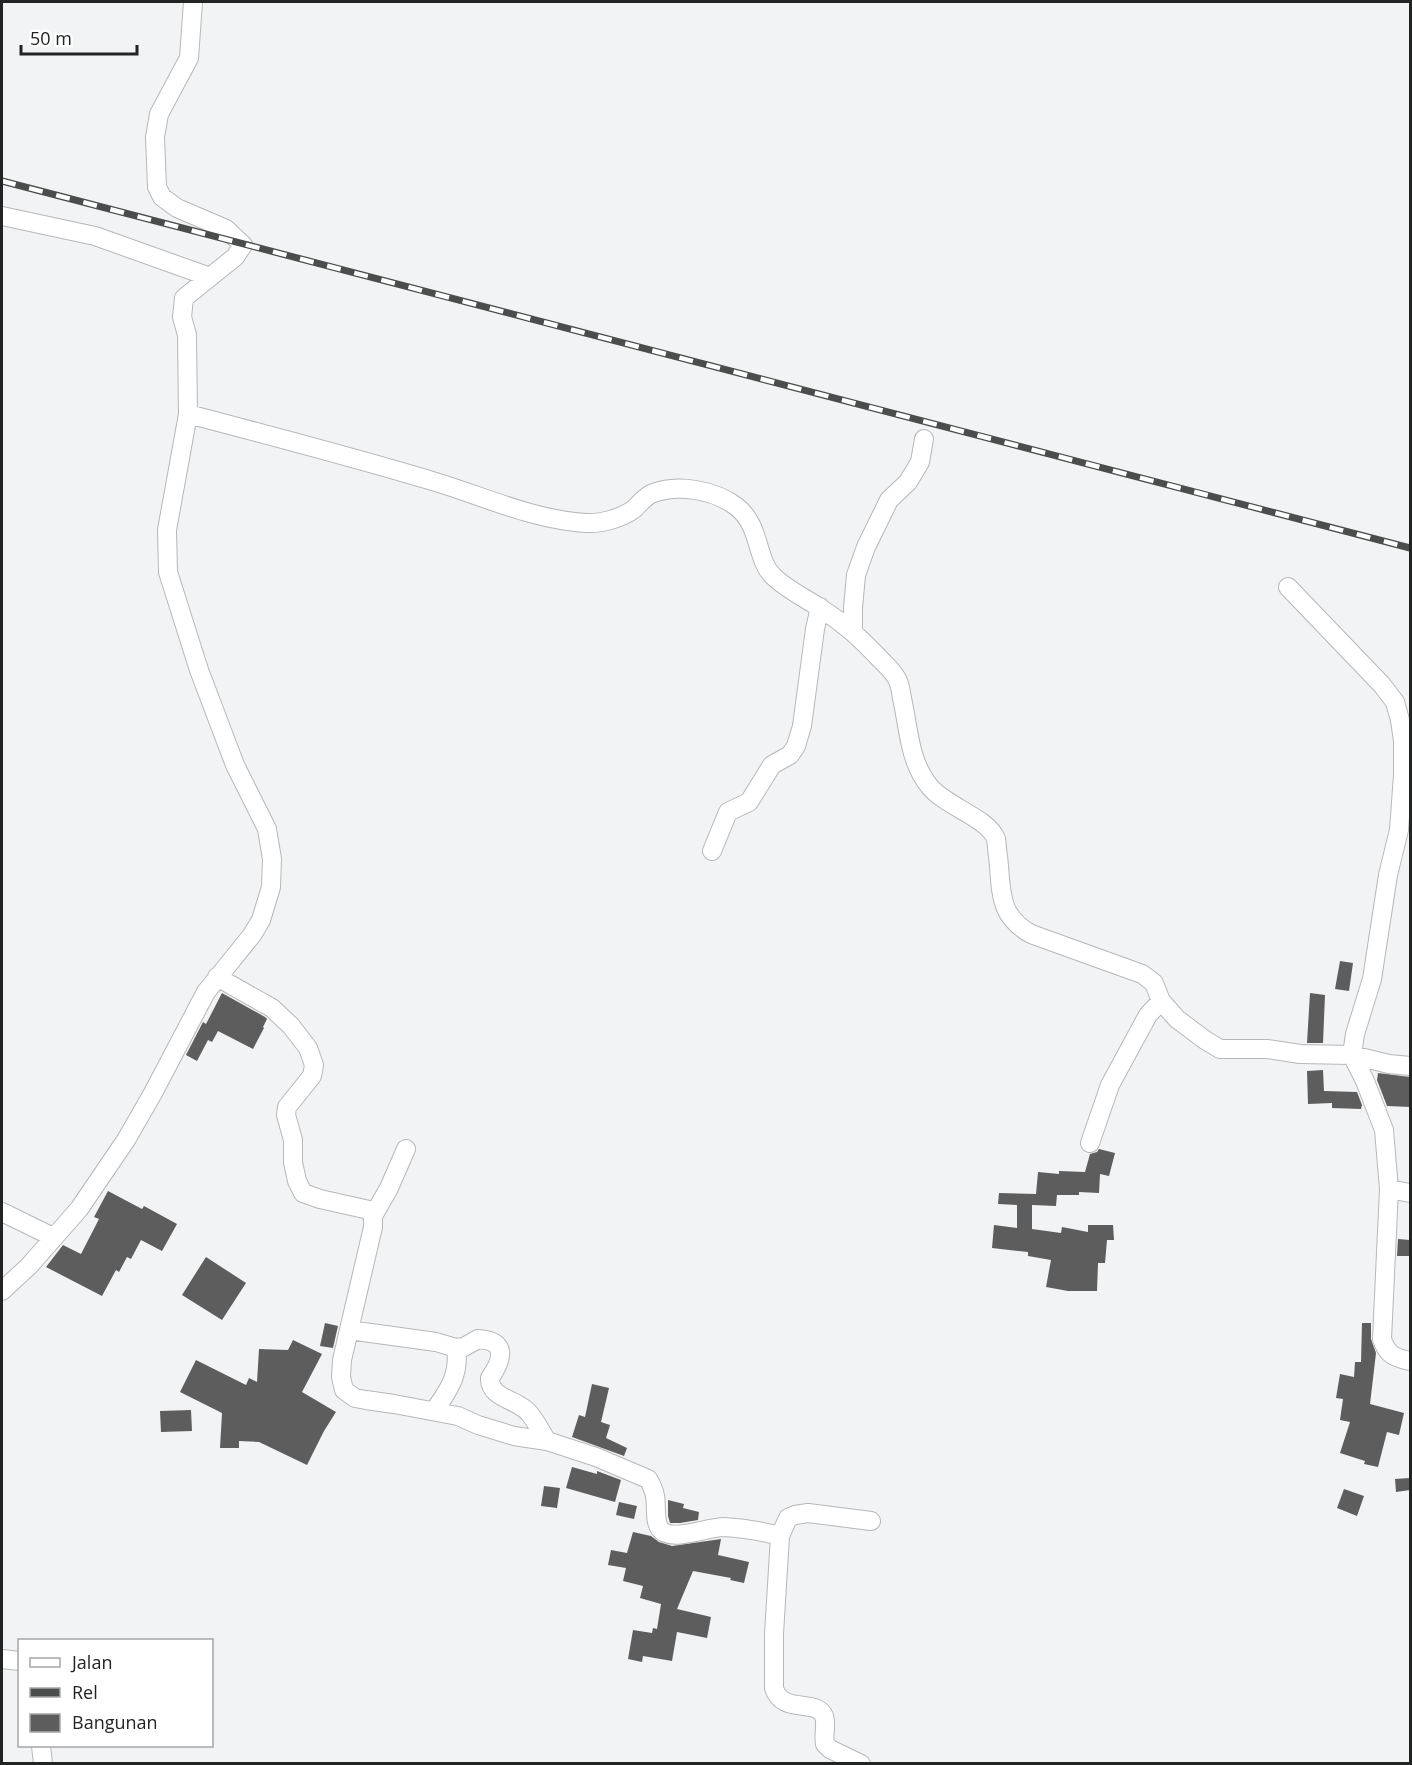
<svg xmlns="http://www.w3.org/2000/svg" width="1412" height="1765" font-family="'Open Sans',sans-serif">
	<rect width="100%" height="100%" fill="#f2f3f4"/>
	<path fill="#5e5d5e" d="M1340,961L1353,963L1349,991L1335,989Z
		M222,993L265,1017L267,1019L263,1027L264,1028L253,1049L218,1031L212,1042L208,1040L197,1061L186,1055L203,1022L206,1024Z
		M1310,993L1325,995L1323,1043H1307Z
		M1323,1070L1324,1091L1357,1092L1362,1105L1361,1109L1332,1108V1103L1308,1104L1307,1071Z
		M1378,1073L1410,1077L1409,1091H1410V1107L1387,1106L1377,1080Z
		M1099,1149L1115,1153L1109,1176L1100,1174L1099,1193L1079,1192V1195H1057L1056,1206L1032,1205V1229L1061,1233L1062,1227L1088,1232V1225H1113L1114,1240H1107L1105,1263H1098L1097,1291H1068L1046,1287L1051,1260L1028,1256V1252L992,1248L994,1225L1017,1228V1205L998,1204L999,1193L1036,1194L1038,1172L1059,1174V1171L1085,1172L1090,1154L1097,1152Z
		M108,1191L142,1209L144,1206L177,1224L162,1251L141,1240L131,1259L127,1257L119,1272L116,1270L102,1296L46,1267L63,1245L81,1254L99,1219L94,1217Z
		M1398,1239L1410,1240V1256H1397Z
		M206,1257L246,1283L222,1320L182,1295Z
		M325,1323L338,1326L333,1348L320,1346Z
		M1362,1323H1371V1339L1376,1353L1370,1404L1404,1413L1399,1435L1387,1432L1378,1467L1364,1464L1365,1461L1340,1453L1350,1422L1340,1420L1343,1399L1336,1398L1340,1374L1354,1377L1355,1362H1361Z
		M293,1340L322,1354L302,1392L336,1412L324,1431L307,1465L259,1442L239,1441V1448H220L222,1413L180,1392L196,1360L246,1385L249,1378L257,1382L259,1349L288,1350Z
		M592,1384L609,1388L601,1422L610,1425L606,1438L627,1448L624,1456L572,1437L579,1415L585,1417Z
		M191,1410L192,1431L161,1432L160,1411Z
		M572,1467L597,1474V1471L621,1480L615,1502L566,1488Z
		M1410,1478V1490L1396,1492L1395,1479Z
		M544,1486L560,1488L557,1508L541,1506Z
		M1344,1489L1364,1496L1357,1516L1337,1508Z
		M668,1500L684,1504L683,1508L699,1512L698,1520L680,1523H670L668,1516Z
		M619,1502L637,1506L634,1519L616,1515Z
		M633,1532L651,1536L659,1542L672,1546L721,1539L718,1555L749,1562L744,1583L730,1580L731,1578L693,1571L677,1609L711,1617L707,1638L677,1632L672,1661L643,1656L642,1662L628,1659L633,1630L652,1633L653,1628L657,1629L661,1604L640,1598L643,1586L623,1581L626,1568L608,1565L611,1550L627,1553Z"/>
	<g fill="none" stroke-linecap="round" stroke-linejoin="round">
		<g stroke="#b6b7b9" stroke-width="20">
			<path id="minor" d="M2,216L95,236L210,277
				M188,414C272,436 356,458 439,483C487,498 535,520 586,523C601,524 622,518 634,509C639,504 645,497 651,494C677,483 715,490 737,507C761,526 756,560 773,576C786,589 805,598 820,608C844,623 860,638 880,659C886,665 895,673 898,681C901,687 901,696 903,703C909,732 910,763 930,787C947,807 988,818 996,839C997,844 997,851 998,856C1002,890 997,915 1031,934L1142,974L1154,983L1161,1001L1177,1019L1205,1040L1220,1049H1267L1300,1054L1352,1055L1389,1064L1410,1066
				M1288,587L1382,685L1395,702L1400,720L1403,741V775L1399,830L1388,875L1372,979L1355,1034L1352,1055L1365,1081L1384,1130L1389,1189L1382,1339C1387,1355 1395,1358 1410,1361
				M853,631V608L856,575L866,547L889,500L908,482L920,462L924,439
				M712,851L728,812L749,802L772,765L790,755L796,746L802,726L815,629L820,607
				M217,977L272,1008L291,1026L308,1048L314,1065L312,1076L287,1107L286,1115L293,1140V1162L297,1181L303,1193L320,1199L369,1210L373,1216V1227L342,1360L341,1377L344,1390L355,1398L366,1400L394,1404L458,1416L478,1425L514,1436L547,1441L596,1457L648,1479C651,1484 654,1490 655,1496C657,1506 654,1521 660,1529C671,1543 707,1527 724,1527C743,1528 761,1531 780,1536L774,1634V1688C782,1715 816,1698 824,1716C827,1724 823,1735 825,1744L830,1749L861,1764
				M1090,1143L1110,1085L1148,1015L1161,1001
				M1389,1189L1410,1193
				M2,1212L53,1237
				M373,1216L389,1188L406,1149
				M2,1291L29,1266L79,1209L126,1140L153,1093L206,992L252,935L261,920L271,887L272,859L267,829L235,765L199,670L168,572L167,530L188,414L187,335L182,317L184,298L235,257L243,245L226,229L177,208L162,197L157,187L155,137L159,114L189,58L193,2
				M349,1330L436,1342L456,1348L464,1347L478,1339C508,1341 503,1359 490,1378C489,1399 518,1399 529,1413C536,1421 541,1432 547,1441
				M434,1411C449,1390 460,1374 456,1348
				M780,1536L788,1518L795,1515L808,1513L871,1521
				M2,1659L20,1661
				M41,1746L43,1764"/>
		</g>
		<use href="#minor" stroke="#fff" stroke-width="18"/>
		<g stroke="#4b4c4c" stroke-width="7">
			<path id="rail" d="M2,181L1410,548"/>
		</g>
		<use href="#rail" stroke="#fff" stroke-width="4.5" stroke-dasharray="14" stroke-linecap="butt"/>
	</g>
	<rect width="1412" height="1765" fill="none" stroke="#222323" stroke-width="6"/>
	<rect x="18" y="1639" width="195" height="108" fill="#ffffff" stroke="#a7a7a7" stroke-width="1.5"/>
	<rect x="30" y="1658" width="30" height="9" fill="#ffffff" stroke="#a7a7a7" stroke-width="1.5"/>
	<text x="72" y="1669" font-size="18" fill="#222323">Jalan</text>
	<rect x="30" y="1688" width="30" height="9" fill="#4b4c4c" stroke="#a7a7a7" stroke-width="1.5"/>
	<text x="72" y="1699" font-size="18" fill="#222323">Rel</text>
	<rect x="30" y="1714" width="30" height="18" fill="#5e5d5e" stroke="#a7a7a7" stroke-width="1.5"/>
	<text x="72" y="1729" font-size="18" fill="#222323">Bangunan</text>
	<path d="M21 45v9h116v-9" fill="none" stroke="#222323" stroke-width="3"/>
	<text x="30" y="45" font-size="18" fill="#222323" stroke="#ffffff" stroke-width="4.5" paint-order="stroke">50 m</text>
</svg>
